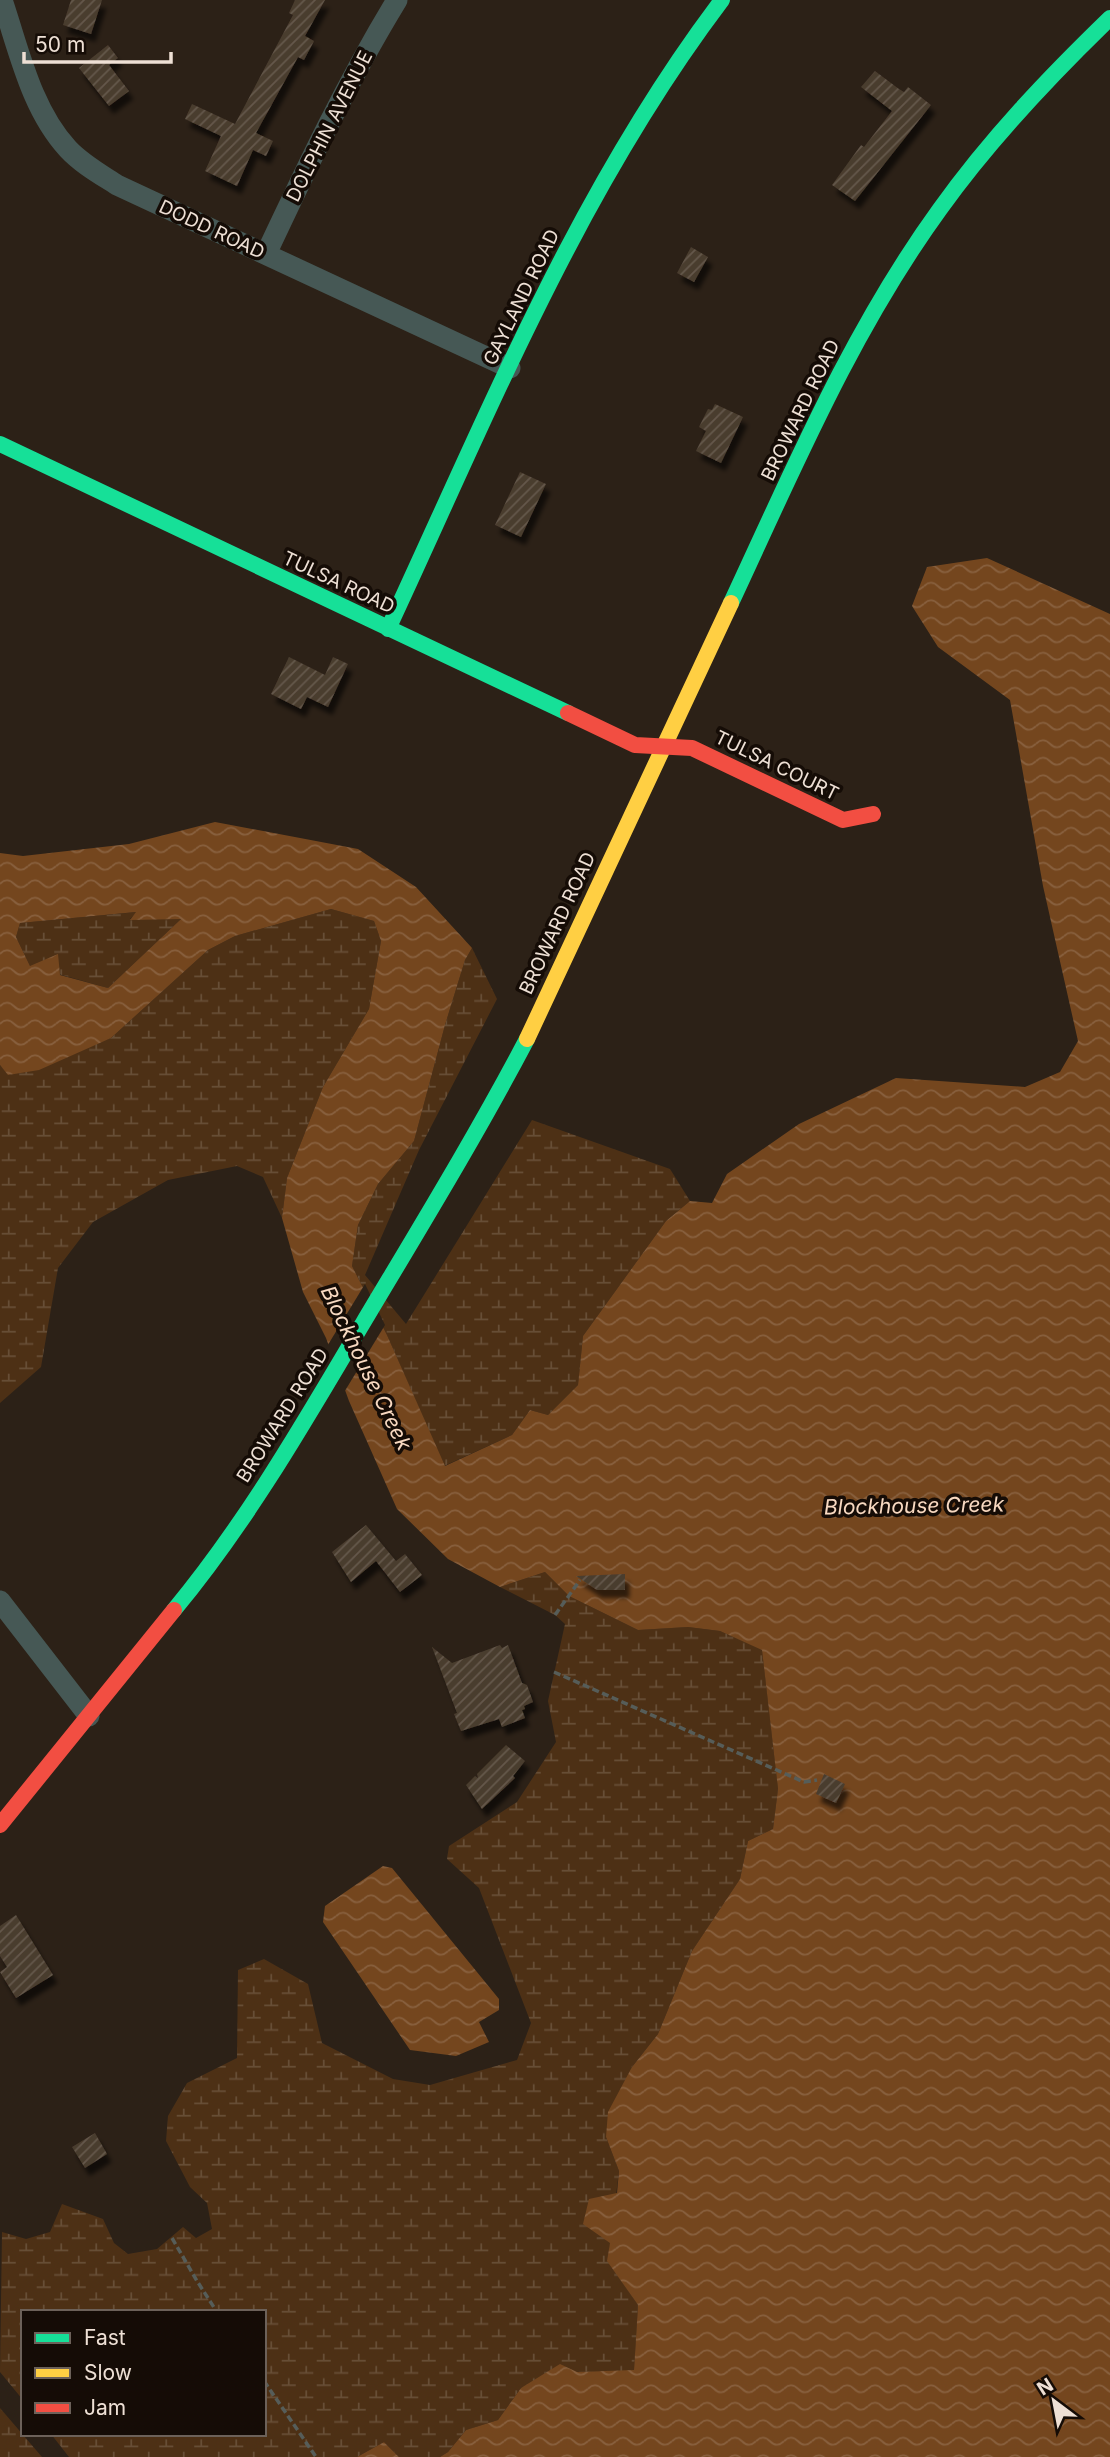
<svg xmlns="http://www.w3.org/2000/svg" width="1110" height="2457" font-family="Inter,sans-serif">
	<defs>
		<pattern id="wetland-marsh" width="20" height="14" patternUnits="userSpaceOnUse" patternTransform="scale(1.75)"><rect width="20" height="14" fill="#4d3015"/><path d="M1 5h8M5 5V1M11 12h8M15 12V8" fill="none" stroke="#674e36"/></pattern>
		<pattern id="water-waves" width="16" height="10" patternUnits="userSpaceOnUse" patternTransform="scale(1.75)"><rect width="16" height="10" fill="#74461e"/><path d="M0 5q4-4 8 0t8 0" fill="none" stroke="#88603e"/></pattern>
		<pattern id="building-hatch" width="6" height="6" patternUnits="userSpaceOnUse" patternTransform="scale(1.75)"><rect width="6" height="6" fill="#4a3c2e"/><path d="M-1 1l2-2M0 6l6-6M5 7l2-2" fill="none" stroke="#64584b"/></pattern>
		<filter id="shadow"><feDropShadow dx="4.5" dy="8" stdDeviation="2" flood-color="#0009"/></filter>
	</defs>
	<rect width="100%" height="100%" fill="#2c2117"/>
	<path fill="url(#wetland-marsh)" d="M331,909L374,921L381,941L369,1009L323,1087L287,1178L282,1218L263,1177L237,1166L168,1180L93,1222L58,1268L41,1367L0,1403V1065L9,1075L111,1038L208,950L235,936Z
		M137,912L130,919L182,918L108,988L30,966L16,937L20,923Z
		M472,948L497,999L419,1150L365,1275L406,1324L532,1120L670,1169L690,1201L666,1221L583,1336L578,1385L548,1415L530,1410L512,1435L444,1466L387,1335L352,1266L358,1225L378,1184L414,1141L445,1025L465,960Z
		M545,1572L569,1596L638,1630L688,1627L720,1631L762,1649L778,1789L773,1829L748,1841L740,1879L692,1951L658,2034L632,2067L606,2137L619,2171L608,2261L638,2305L634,2371L576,2372L521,2388L498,2420L466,2430L448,2452L440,2457H399L384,2442L357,2457H69L51,2434H264V2312H23V2400L0,2372L2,2232L26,2239L50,2232L62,2204L103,2219L114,2243L128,2254L157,2249L183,2227L196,2238L212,2229L207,2203L190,2187L166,2141L168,2116L187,2083L237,2058L238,1970L264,1959L308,1984L322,2043L393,2079L430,2085L517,2060L531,2023L479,1888L447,1859L449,1846L517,1802L556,1742L548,1701L565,1624L555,1615L500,1587Z
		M0,2408L42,2457H0Z"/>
	<path fill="url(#water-waves)" fill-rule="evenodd" d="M987,558L1110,614V2457H440L448,2452L466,2430L498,2420L521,2388L560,2364L577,2372L634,2370L638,2305L607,2261L610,2243L583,2224L589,2199L617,2193L619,2171L606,2137L608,2112L632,2067L658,2034L692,1951L740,1879L748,1841L773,1829L778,1789L762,1650L720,1631L688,1627L638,1630L569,1596L545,1572L500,1587L448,1559L397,1509L349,1401L326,1338L303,1292L282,1218L287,1178L323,1087L369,1009L381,941L374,921L331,909L235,936L208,950L111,1038L39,1070L8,1075L0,1065V853L23,856L129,844L215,822L358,849L416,887L472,948L465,960L445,1025L414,1141L378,1184L358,1225L352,1266L387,1335L445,1466L512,1435L530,1410L548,1415L578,1385L583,1336L666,1221L690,1201L712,1203L727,1174L799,1124L896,1078L1025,1087L1060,1072L1078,1041L1043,886L1010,700L938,647L912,606L927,567ZM136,912L130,920L181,919L108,988L60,975L58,954L30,966L16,937L20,923Z
		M383,1866L392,1868L499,1999V2010L479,2022L489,2042L456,2056L410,2050L323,1922L325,1906Z
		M384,2442L399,2457H357Z"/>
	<path fill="#2c2117" d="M365,1284L385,1325L343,1394L326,1348Z"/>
	<path fill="url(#building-hatch)" filter="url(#shadow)" d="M71,0H102L91,34L63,25Z
		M295,0H325L305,36L314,41L304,60L298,57L256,133L273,141L266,156L253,150L237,186L205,171L221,136L185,119L192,104L235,124L293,15L289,13Z
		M108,45L118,58L109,65L129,91L109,106L79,68Z
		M875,71L899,89L904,92L908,87L931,105L855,201L832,185L861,145L864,147L892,111L861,87Z
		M691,247L708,257L694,282L677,273Z
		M715,404L743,417L721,463L696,451L706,431L699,427L708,409L712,410Z
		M520,472L546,484L521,537L495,525Z
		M289,657L325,675L333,657L348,664L328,707L307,697L301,709L271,694Z
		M366,1525L396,1561L405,1554L422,1575L400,1592L376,1561L351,1582L332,1552Z
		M625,1574V1590H597L576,1576Z
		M500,1645L502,1648L508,1645L522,1683L527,1685L533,1702L524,1706L525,1709L522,1710L525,1718L502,1727L499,1719L461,1731L454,1714L457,1713L432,1647L452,1663Z
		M506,1745L525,1761L513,1776L515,1778L482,1809L466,1785L475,1776L478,1778L477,1774Z
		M824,1774L845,1784L836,1803L816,1794Z
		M16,1915L53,1975L16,1998L0,1972L7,1967L0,1956V1926Z
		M95,2133L107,2154L85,2168L72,2147Z"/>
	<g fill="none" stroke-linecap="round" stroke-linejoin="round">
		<path stroke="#565d59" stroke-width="3.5" stroke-dasharray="7 3.5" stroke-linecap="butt" d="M555,1615L580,1580
			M554,1672L804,1782L817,1780
			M172,2238L197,2281L217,2312
			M264,2381L316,2457"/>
		<path stroke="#465855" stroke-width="21" d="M2,0C19,50 31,109 68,149C82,164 100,174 117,185L510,368
			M266,254C307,167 347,82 397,0
			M0,1601L89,1716"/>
		<path stroke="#16e098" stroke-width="16" d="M0,444L568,713
			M731,603C794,468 852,330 940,209C990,139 1049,77 1110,18
			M388,629C488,414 578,190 722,0
			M174,1610C247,1522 305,1421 363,1323C419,1229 476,1136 527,1039"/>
		<path stroke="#ffcf43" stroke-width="16" d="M527,1039L731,603"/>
		<path stroke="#f24e42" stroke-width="16" d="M568,713L635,745L692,748L843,820L873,814
			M0,1825L174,1610"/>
	</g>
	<g text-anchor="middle" stroke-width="7" stroke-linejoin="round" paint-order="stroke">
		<g font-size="19" fill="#eee0d5" stroke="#150c06">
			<text transform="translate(329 126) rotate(-63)" y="7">DOLPHIN AVENUE</text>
			<text transform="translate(212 229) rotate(25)" y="7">DODD ROAD</text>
			<text transform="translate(521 297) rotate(-64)" y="7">GAYLAND ROAD</text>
			<text transform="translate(800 410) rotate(-64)" y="7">BROWARD ROAD</text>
			<text transform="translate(339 582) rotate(25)" y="7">TULSA ROAD</text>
			<text transform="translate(777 765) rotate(26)" y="7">TULSA COURT</text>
			<text transform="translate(557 923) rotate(-65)" y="7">BROWARD ROAD</text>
			<text transform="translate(282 1415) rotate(-58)" y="7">BROWARD ROAD</text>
		</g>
		<g font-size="21" font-style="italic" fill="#f8d9c1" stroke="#150c06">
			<text transform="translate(366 1368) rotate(64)" y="7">Blockhouse Creek</text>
			<text transform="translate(914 1506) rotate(-1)" y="7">Blockhouse Creek</text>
		</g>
	</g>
	<rect x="21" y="2310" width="245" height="126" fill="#150c06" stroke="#6c6159" stroke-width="2"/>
	<rect x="35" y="2333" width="35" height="10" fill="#16e098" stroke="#6c6159" stroke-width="2"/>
	<text x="84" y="2345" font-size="21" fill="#eee0d5">Fast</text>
	<rect x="35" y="2368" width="35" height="10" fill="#ffcf43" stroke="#6c6159" stroke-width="2"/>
	<text x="84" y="2380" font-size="21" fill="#eee0d5">Slow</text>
	<rect x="35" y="2403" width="35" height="10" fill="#f24e42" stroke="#6c6159" stroke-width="2"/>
	<text x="84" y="2415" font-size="21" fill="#eee0d5">Jam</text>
	<g transform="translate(1054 2401) rotate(328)" stroke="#150c06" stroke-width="5" paint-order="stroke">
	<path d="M0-5L12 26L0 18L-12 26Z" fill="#eee0d5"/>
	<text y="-10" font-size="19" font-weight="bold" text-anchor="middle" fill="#eee0d5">N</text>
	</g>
	<path d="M24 52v10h147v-10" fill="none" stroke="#eee0d5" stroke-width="3.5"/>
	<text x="35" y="52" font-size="21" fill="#eee0d5" stroke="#150c06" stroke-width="5" paint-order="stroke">50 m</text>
</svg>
